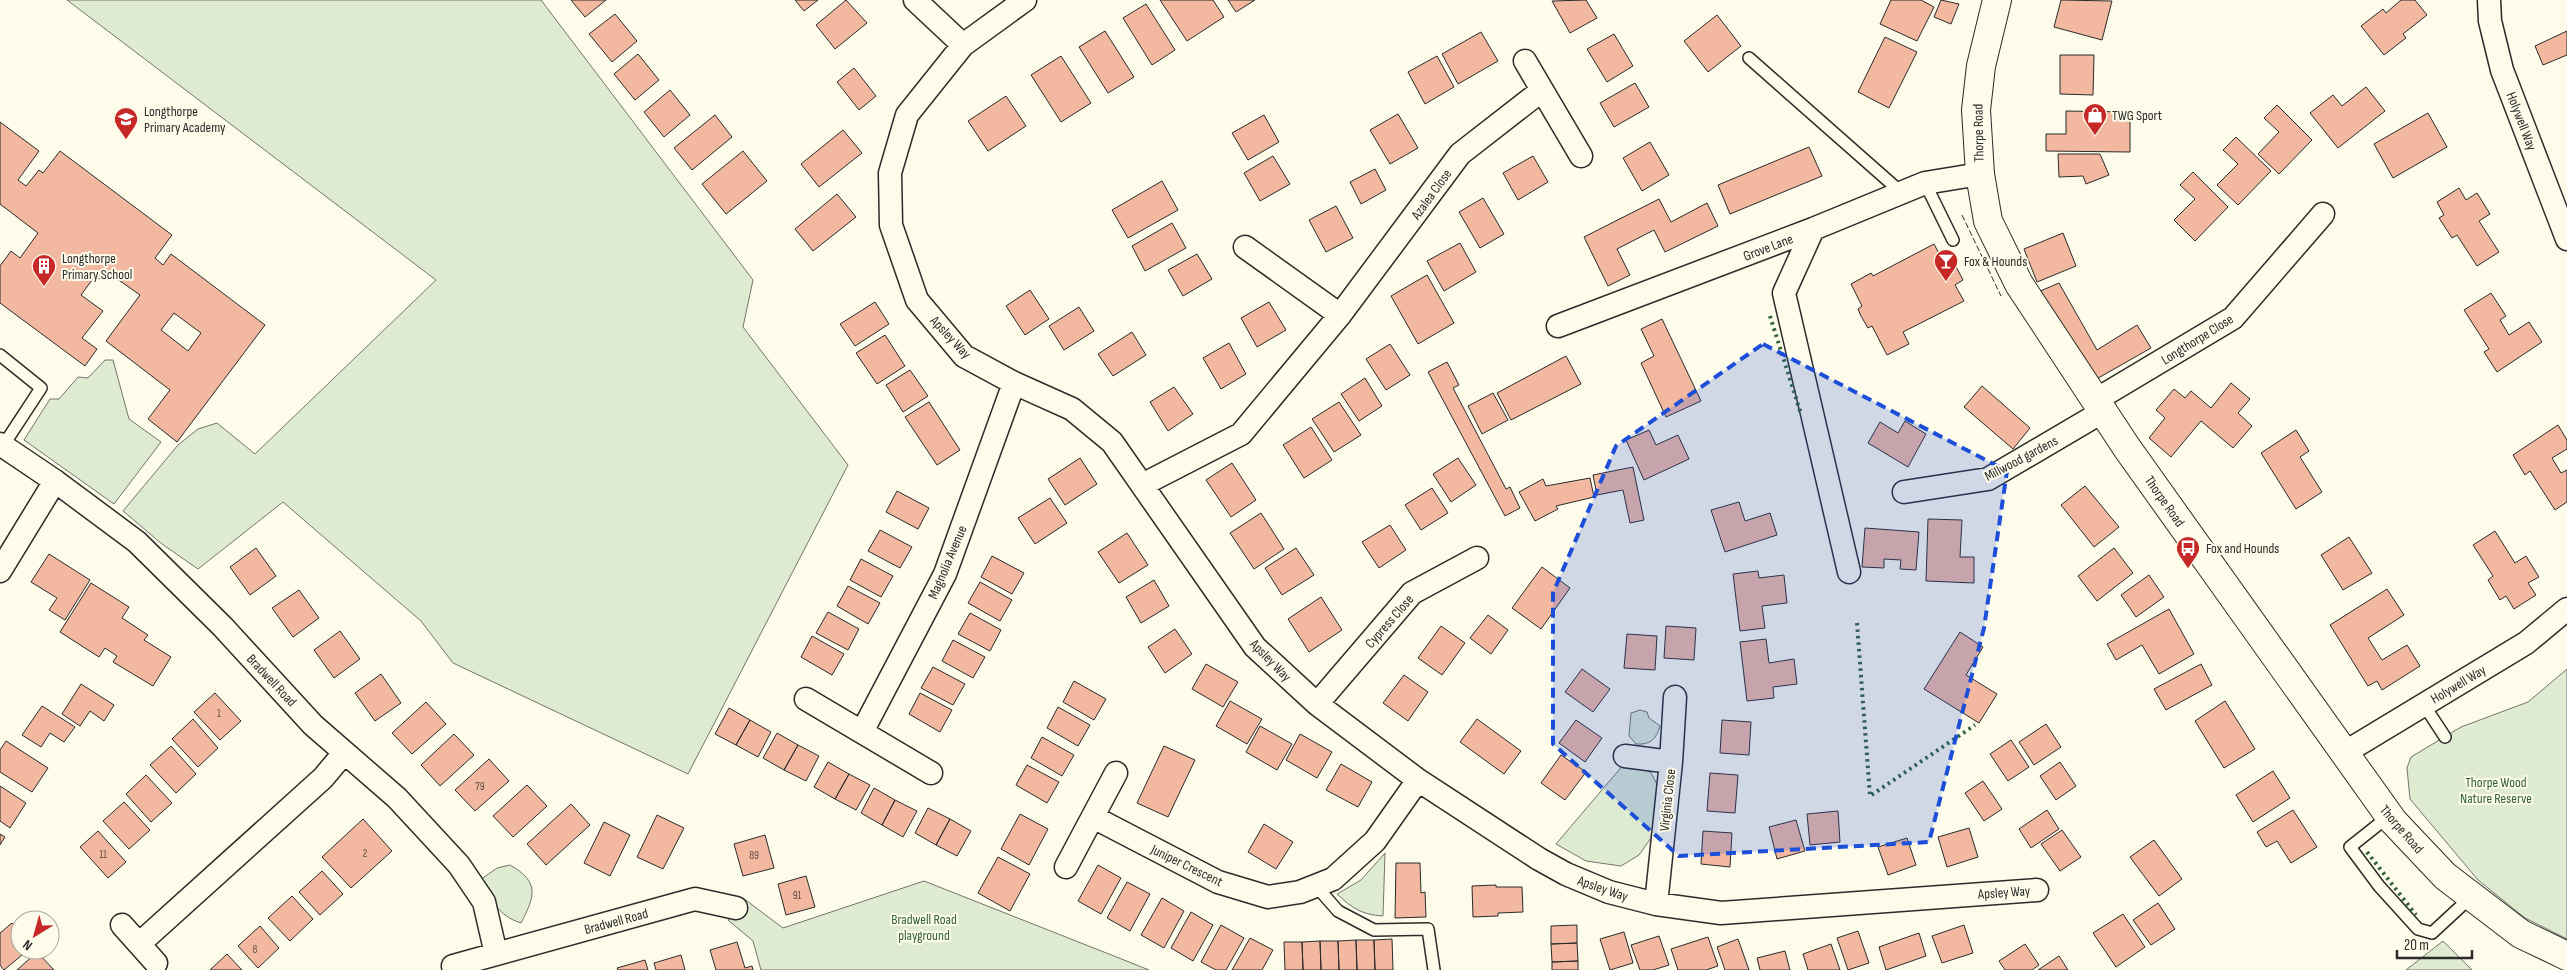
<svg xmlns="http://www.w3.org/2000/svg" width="2567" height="970" font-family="'Sofia Sans Condensed',sans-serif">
	<rect width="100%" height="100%" fill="#fdfbea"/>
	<path fill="#deebd1" stroke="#74746e" d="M67,0H541L753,280L743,327L848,465L688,774L453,663L421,621L283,502L198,569L162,544L123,511L178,445L198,429L217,423L255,454L436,280Z
		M105,360H113L129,419L161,442L114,504L24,440L50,399H59L78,377L88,378Z
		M2567,669V939L2525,918L2478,880L2410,799L2407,768L2411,757L2461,727L2528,702Z
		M1640,710L1647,712L1649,718L1660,726C1656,739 1651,745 1636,744L1629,736L1631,713Z
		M1624,764L1639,765L1651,773L1659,788L1651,838L1639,855L1621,866L1586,861L1556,844Z
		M1385,853L1383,916C1362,915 1352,908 1337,894L1361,880Z
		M510,865C540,882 535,896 521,923C498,916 491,899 480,880L497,868Z
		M924,881L1119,958L1149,970H761L753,941L728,920L743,898L783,928Z
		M2443,941L2472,970H2406Z"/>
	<path fill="#f2b8a0" stroke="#2b2b2b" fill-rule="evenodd" d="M571,0H606L585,17Z
		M795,0H818L804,11Z
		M846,0L867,23L835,49L816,25Z
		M1160,0H1213L1224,17L1187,41Z
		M1228,0H1255L1236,12Z
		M1586,0L1597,18L1570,33L1552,1Z
		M1891,0H1921L1934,7L1917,41L1880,24Z
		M1941,0L1959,4L1951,24L1934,17Z
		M2061,0L2112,1L2102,40L2054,27Z
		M2401,0H2415L2427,15L2403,34L2406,38L2384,55L2361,26L2383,9L2386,13Z
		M1146,4L1175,50L1152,65L1123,18Z
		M615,14L637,41L612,62L589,34Z
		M1717,15L1741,46L1708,72L1684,41Z
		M1105,31L1134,77L1108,93L1079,47Z
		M2567,31V55L2543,65L2535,46Z
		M1481,32L1498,61L1458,84L1442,54Z
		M1614,34L1633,66L1607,82L1587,49Z
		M1885,37L1917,52L1889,108L1858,92Z
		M638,54L659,80L635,100L614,74Z
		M2060,55H2094L2093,95L2060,94Z
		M1061,56L1091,103L1061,122L1031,75Z
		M1437,56L1454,87L1425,104L1408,72Z
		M854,68L876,96L859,110L837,82Z
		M1635,83L1649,107L1614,127L1600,103Z
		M2366,87L2385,111L2338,148L2310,113L2333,95L2342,106Z
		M670,90L690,115L664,137L644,112Z
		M1006,96L1026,126L988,151L968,121Z
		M2277,105L2312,140L2279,174L2258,154L2279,132L2264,118Z
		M2066,111L2130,112V152L2046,151V134H2066Z
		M2428,113L2447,147L2393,178L2374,144Z
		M1398,114L1418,148L1390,164L1370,130Z
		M715,115L732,137L692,170L674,148Z
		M1264,115L1279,142L1248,160L1232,133Z
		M0,122L39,151L18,180L26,186L39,170L43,173L60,151L172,235L155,258L163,265L171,254L265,325L177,442L148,419L170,390L106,341L140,295L106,271L100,279L95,276L81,295L103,311L82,338L97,349L85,366L0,303V266L11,251L20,258L38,233L0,204ZM174,313L201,333L188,351L161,330Z
		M843,130L862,153L819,187L801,164Z
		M2236,137L2271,171L2238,205L2217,185L2238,164L2223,150Z
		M1650,142L1669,175L1642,191L1623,158Z
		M1809,147L1822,176L1730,214L1718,185Z
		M743,151L767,181L726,214L702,184Z
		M2058,154H2100L2109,175L2086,184L2083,176L2059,177Z
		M1273,156L1290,184L1260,201L1244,173Z
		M1533,156L1548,182L1518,200L1503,173Z
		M1375,169L1386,190L1361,204L1350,182Z
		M2193,172L2228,207L2195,241L2174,220L2195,199L2180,185Z
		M1162,181L1178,210L1128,238L1112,210Z
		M2459,188L2466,200L2477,193L2490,214L2479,221L2499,252L2477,266L2457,235L2452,238L2439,218L2444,215L2437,202Z
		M837,194L856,217L813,251L795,229Z
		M1483,198L1504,234L1480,248L1459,212Z
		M1659,199L1671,222L1707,203L1718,226L1665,252L1654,230L1617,249L1630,275L1608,286L1584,237Z
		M1336,206L1353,238L1326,252L1309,220Z
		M1172,223L1186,248L1145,271L1132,246Z
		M2063,233L2076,266L2037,282L2024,249Z
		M1460,243L1476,272L1444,291L1427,261Z
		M1934,244L1944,263L1952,259L1963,280L1955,285L1964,301L1903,332L1909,344L1887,355L1872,326L1868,328L1861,316L1858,309L1862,306L1851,284L1871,273L1873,276Z
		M1197,254L1212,279L1183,296L1168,270Z
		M1427,275L1454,323L1418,344L1391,296Z
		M2059,283L2097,350L2137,325L2151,348L2093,381L2038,292Z
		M1030,290L1049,319L1025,335L1006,306Z
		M2491,293L2506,316L2500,320L2509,335L2529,322L2542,342L2497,372L2484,352L2489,349L2464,310Z
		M875,302L889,324L855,346L840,324Z
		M1269,302L1286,330L1257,347L1241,318Z
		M1079,307L1094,331L1064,350L1049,326Z
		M1662,319L1701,401L1666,417L1641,363L1654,356L1641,329Z
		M1132,332L1146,355L1113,376L1098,354Z
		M885,335L905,366L877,384L856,353Z
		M1229,343L1246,374L1221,389L1203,358Z
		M1390,344L1410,375L1386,390L1366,359Z
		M1566,356L1581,384L1511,420L1497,393Z
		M1447,362L1459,385L1453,388L1506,489L1510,487L1520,508L1505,516L1428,372Z
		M910,370L928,396L903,412L886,385Z
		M1365,378L1382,406L1359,421L1341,394Z
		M2231,383L2250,399L2238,413L2252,426L2233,448L2201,421L2171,457L2149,438L2165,418L2156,410L2174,389L2185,398L2191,391L2211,408Z
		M1982,386L2030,428L2013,449L1964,407Z
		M1174,387L1193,414L1168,431L1150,402Z
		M1493,393L1508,420L1482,434L1468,406Z
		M929,402L960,450L937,465L905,417Z
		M1339,402L1361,435L1334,452L1312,419Z
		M1905,421L1926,434L1908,467L1868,443L1880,422L1898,433Z
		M2558,425L2567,440V449L2552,458L2561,473L2567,470V502L2555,510L2530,471L2525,475L2513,455Z
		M1311,427L1332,460L1304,478L1283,445Z
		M1649,430L1656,445L1678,435L1689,459L1644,480L1626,440Z
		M2296,430L2309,451L2300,457L2322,492L2296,509L2261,453Z
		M1080,458L1097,484L1065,505L1048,479Z
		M1458,458L1476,485L1451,502L1433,474Z
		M1232,463L1256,500L1231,517L1206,480Z
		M1633,467L1644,520L1630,523L1623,490L1597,495L1593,475Z
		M1590,478L1594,497L1556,506L1558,509L1535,521L1519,492L1543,479L1546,486Z
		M2085,486L2119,527L2094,547L2061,505Z
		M1432,488L1448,513L1421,530L1405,505Z
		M897,491L929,508L918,529L886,512Z
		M1050,498L1067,523L1035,544L1018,518Z
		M1739,502L1745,521L1770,513L1777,535L1725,552L1711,510Z
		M1261,513L1284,549L1254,569L1230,533Z
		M1928,519L1962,520L1960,557H1974V583L1926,581Z
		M1390,525L1406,550L1379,568L1362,542Z
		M1865,528L1919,532L1916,570L1900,569L1901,560L1884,559V568L1862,567Z
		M880,530L912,547L900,568L868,551Z
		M2495,531L2515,563L2526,556L2539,577L2528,583L2536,595L2514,609L2506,596L2500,600L2488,580L2493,576L2473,545Z
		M1127,533L1148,565L1119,583L1098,552Z
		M2349,537L2372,573L2343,590L2321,555Z
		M256,548L276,576L250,595L230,567Z
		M1296,548L1314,575L1282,595L1265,568Z
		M2114,548L2133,573L2097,601L2078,576Z
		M49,554L90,580L65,620L49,610L57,598L31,582Z
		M992,556L1024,573L1012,594L981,577Z
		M861,559L893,576L881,597L850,580Z
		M1542,567L1570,588L1541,629L1512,608Z
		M1758,571L1759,578L1784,575L1787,603L1762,606L1765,628L1740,631L1733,574Z
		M2149,575L2164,597L2136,617L2121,595Z
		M1154,580L1169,606L1141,623L1126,597Z
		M980,582L1012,600L1000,621L968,603Z
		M91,583L129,607L122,618L148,635L144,640L171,657L153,686L113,662L117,656L105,648L99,657L60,632Z
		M848,586L880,603L868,624L837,606Z
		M2387,589L2404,615L2368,638L2382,660L2407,645L2420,666L2382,690L2377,681L2368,686L2330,625Z
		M299,590L319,618L293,637L272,608Z
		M1321,597L1342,630L1309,652L1288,619Z
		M2169,609L2194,654L2159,674L2142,645L2116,660L2107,644Z
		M828,612L859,629L848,650L816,633Z
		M970,613L1001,630L990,651L958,634Z
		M1488,615L1508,630L1491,654L1470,638Z
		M1441,626L1465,643L1442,675L1418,658Z
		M1666,626L1696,628L1694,660L1664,658Z
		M1175,629L1192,654L1165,673L1148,647Z
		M340,631L360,659L334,678L314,650Z
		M1960,632L1983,647L1966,675L1997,694L1979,723L1924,689Z
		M1627,634L1657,636L1655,670L1624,668Z
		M812,636L844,654L832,675L801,657Z
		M1766,639L1769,663L1794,659L1797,684L1773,687L1774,698L1747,701L1740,642Z
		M953,640L985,657L973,678L942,661Z
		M1206,664L1238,682L1223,707L1192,689Z
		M2201,664L2212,685L2166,710L2154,689Z
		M933,667L965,684L953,705L921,688Z
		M1582,669L1610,689L1593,712L1565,692Z
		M381,674L401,703L375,721L355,693Z
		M1404,675L1428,692L1408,721L1383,703Z
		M1074,681L1106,699L1094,720L1063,702Z
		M81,684L114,705L104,721L90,711L80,726L62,714Z
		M215,693L241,721L220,740L194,712Z
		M920,693L952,710L940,732L909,714Z
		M1230,701L1262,719L1247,744L1216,726Z
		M2225,701L2255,749L2224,768L2195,721Z
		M426,702L446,724L412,754L392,733Z
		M42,706L75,727L64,742L50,733L41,747L22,735Z
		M1058,707L1090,725L1078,746L1047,728Z
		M729,708L750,720L736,745L715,734Z
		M193,719L218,748L198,767L172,739Z
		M1477,719L1521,751L1504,774L1460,742Z
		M750,720L771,732L758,757L736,745Z
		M1576,720L1602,738L1585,762L1559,743Z
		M1722,720L1751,722L1749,755L1720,753Z
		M2046,724L2061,747L2034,765L2019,742Z
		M1260,726L1292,744L1277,770L1246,752Z
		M777,733L798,745L784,770L763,758Z
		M454,734L474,755L440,786L421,765Z
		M1300,734L1332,752L1317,778L1286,760Z
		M1042,737L1074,755L1062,776L1031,758Z
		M2011,740L2029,767L2008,781L1990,754Z
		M6,741L48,768L32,792L0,772V750Z
		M798,745L819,756L806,781L784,770Z
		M171,746L196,774L176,793L150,765Z
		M1164,746L1195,760L1168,817L1137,803Z
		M1561,755L1586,772L1565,800L1541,783Z
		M489,759L509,781L475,811L455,790Z
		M828,762L849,774L835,799L814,787Z
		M2060,762L2076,786L2056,800L2040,776Z
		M1341,764L1372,782L1358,807L1326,790Z
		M1027,765L1059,782L1047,803L1016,785Z
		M2273,771L2290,798L2253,822L2236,795Z
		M1710,773L1738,775L1735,813L1707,811Z
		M849,774L870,785L856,810L835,799Z
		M146,775L172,803L151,822L126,794Z
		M1983,781L2002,809L1984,821L1965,793Z
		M527,785L547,806L513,837L493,816Z
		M0,786L26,803L10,828L0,821Z
		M874,788L895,800L882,825L861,813Z
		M895,800L917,811L903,837L882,825Z
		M124,802L150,830L129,849L103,821Z
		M571,804L590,825L546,865L527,844Z
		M928,808L950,819L936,845L915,833Z
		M2047,810L2059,829L2031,848L2019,829Z
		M2293,810L2317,847L2291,863L2277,841L2266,847L2257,832Z
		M1838,811L1840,842L1810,845L1807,814Z
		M1020,814L1048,829L1029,865L1001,849Z
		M657,815L684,828L663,869L637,857Z
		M363,819L392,851L351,888L322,857Z
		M950,819L971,831L957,856L936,845Z
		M1796,820L1805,851L1777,859L1769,827Z
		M604,822L630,835L610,876L584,863Z
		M1264,824L1293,842L1276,869L1248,852Z
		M1969,828L1978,857L1947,867L1938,837Z
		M2062,830L2081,857L2060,871L2041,844Z
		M98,831L126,862L108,878L80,847Z
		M1703,831L1732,833L1730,867L1701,864Z
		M0,834L5,837L0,845Z
		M765,835L774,868L743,876L734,844Z
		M1907,838L1916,865L1888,875L1878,847Z
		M2154,840L2182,879L2159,896L2130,857Z
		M998,857L1030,874L1010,911L978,893Z
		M1396,863H1420L1421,893L1425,892L1426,917L1395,918Z
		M1098,865L1121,878L1101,914L1078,901Z
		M322,871L343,894L320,915L299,892Z
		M806,876L815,907L786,915L778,884Z
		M1127,882L1150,894L1130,931L1107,918Z
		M1496,885V887H1522L1523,912L1498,913V916L1473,917L1472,886Z
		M292,896L313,919L290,941L268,918Z
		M1162,898L1184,911L1164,948L1141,935Z
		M2158,903L2175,929L2151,945L2133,920Z
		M1191,912L1213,925L1193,961L1171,948Z
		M2123,914L2145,947L2116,967L2093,933Z
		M12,923L20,932V950H28L4,970L0,965V933Z
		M1221,925L1244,938L1226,970H1216L1201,962Z
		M1577,925V943L1551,944V926Z
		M1964,925L1973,953L1942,963L1932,936Z
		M260,926L279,948L258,968L238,946Z
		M1858,931L1869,963L1848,970L1837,938Z
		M1624,932L1633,963L1610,970L1600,939Z
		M1919,933L1926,956L1886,970L1879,947Z
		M1659,936L1669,965L1653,970H1640L1631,945Z
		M1708,937L1718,966L1706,970H1678L1671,949Z
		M1250,938L1273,950L1262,970H1232Z
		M1392,939L1393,970H1375L1374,940Z
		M1738,939L1749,970H1725L1717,947Z
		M1356,940L1357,970H1339L1338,941Z
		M1356,940H1374L1375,970H1357Z
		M1320,941L1321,970H1303L1302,942Z
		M1320,941H1338L1339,970H1321Z
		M737,942L745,968L752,966L753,970H716L710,950Z
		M1284,942H1302L1303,970H1285Z
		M1577,943L1578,961L1552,962L1551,944Z
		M1831,944L1840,970H1808L1803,954Z
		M2025,944L2039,965L2032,970H2005L1999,961Z
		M1785,951L1790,970H1760L1757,958Z
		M37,952L54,970H17Z
		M227,954L242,970H210Z
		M681,955L685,970H656L654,963Z
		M2059,956L2068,970H2038Z
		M645,960L648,970H618L617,968Z
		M1578,961V970H1552V962Z"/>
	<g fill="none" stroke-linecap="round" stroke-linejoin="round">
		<g stroke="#2b2b2b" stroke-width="14">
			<path id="service" d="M1749,58L1902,193
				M1925,183L1953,240
				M0,355L41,388L3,446
				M2424,705L2445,737
				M2389,816L2350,847L2379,886L2418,929L2432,933L2472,896
				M1316,886L1338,911L1374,930L1428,929L1434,970"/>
		</g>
		<g stroke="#2b2b2b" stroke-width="25">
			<path id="minor" d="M915,0L963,45
				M1025,0L963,45L907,115L890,173L891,225L917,300L964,356L1014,383L1072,409L1112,442L1255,647L1317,704L1418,780L1539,859L1566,874L1609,892L1656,904L1721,913L2037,890
				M2489,0L2490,21L2502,70L2567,239
				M1525,61L1581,156
				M1813,229L1784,293L1849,572
				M1245,247L1340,315
				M1558,326L1813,229L1925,183L1980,174
				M2094,401L2233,318L2323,214
				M0,444L55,481L137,542L223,627L313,725L397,798L459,865L484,902L496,954
				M1142,485L1241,434L1340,315L1460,154L1541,91
				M1904,492L1988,479L2102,412
				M0,571L55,481
				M806,699L931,773
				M1317,704L1412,593L1477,558
				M862,732L945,574L1014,383
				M2344,753L2526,643L2567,609
				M1625,756L1671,762
				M1093,817L1218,882L1268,897L1300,892L1333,879L1375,841L1418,780
				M1066,867L1116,773
				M1656,904L1671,762L1675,697
				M122,925L156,963
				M139,944L323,778L344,753
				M453,966L695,899L736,908"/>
		</g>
		<g stroke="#2b2b2b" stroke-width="30">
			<path id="tertiary" d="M1997,0L1981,66L1976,110L1980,174L1988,221L2019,284L2127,448L2393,821L2445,876L2521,934L2567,956"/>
		</g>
		<use href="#service" stroke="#fdfbea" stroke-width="11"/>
		<use href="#minor" stroke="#fdfbea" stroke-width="22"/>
		<use href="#tertiary" stroke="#fdfbea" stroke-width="28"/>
		<path stroke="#34623c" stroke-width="4" stroke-dasharray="2.5 4" stroke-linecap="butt" d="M1770,316L1801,414
			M1857,623L1870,796L1975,725
			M2367,852L2416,915"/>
		<path stroke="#2b2b2b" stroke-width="1" stroke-dasharray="6 2.5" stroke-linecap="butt" d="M1962,215L2001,296"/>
	</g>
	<path fill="#1d4ed8" fill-opacity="0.2" stroke="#1d4ed8" stroke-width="4" stroke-dasharray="10 6" stroke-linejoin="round" d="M1763,344L2007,471L1984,628L1929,842L1679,856L1553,744V593L1616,446Z"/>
	<defs>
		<g id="shop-pin" transform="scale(1.25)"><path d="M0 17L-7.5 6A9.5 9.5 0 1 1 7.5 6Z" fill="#c62828" stroke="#fdfbea"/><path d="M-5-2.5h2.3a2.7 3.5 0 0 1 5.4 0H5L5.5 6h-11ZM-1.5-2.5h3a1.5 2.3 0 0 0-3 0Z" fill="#fff"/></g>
		<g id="school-pin" transform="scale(1.25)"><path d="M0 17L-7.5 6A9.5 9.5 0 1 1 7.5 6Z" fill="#c62828" stroke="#fdfbea"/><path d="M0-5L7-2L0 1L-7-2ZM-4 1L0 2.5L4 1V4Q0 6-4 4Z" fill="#fff"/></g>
		<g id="bar-pin" transform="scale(1.25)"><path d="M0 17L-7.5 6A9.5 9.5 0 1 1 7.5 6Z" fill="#c62828" stroke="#fdfbea"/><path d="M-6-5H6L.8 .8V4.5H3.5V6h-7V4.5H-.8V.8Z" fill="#fff"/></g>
		<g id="building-pin" transform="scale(1.25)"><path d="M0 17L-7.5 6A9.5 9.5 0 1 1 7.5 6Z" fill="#c62828" stroke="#fdfbea"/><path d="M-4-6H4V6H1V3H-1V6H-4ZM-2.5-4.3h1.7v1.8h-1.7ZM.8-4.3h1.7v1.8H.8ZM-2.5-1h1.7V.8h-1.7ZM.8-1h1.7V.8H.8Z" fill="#fff"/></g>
		<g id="bus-pin" transform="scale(1.25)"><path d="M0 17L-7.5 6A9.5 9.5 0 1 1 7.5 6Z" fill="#c62828" stroke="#fdfbea"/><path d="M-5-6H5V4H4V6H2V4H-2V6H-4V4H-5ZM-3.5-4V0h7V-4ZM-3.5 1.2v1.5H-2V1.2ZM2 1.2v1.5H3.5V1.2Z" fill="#fff"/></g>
	</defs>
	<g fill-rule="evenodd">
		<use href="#shop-pin" x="2095" y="115"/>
		<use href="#school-pin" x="126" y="119"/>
		<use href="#bar-pin" x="1946" y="261"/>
		<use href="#building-pin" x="44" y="266"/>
		<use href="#bus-pin" x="2188" y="548"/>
	</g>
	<g text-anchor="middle" stroke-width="4" stroke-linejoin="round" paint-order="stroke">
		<g font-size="11" fill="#5d4e48">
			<text x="219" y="717">1</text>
			<text x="480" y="790">79</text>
			<text x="365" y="857">2</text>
			<text x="103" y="858">11</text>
			<text x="754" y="859">89</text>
			<text x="797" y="899">91</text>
			<text x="255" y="953">8</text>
		</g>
		<g font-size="14" fill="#2b2b2b" stroke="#fdfbea" text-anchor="start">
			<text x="144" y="116">Longthorpe<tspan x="144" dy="16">Primary Academy</tspan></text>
			<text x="2112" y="120">TWG Sport</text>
			<text x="62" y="263">Longthorpe<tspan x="62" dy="16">Primary School</tspan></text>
			<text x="1964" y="266">Fox &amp; Hounds</text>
			<text x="2206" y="553">Fox and Hounds</text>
		</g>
		<g font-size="14" fill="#2b2b2b" stroke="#fdfbea">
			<text transform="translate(2522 121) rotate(69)" y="5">Holywell Way</text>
			<text transform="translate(1978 133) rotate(-91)" y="5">Thorpe Road</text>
			<text transform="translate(1431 194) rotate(-54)" y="5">Azalea Close</text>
			<text transform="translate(1768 247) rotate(-21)" y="5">Grove Lane</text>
			<text transform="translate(951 337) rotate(47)" y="5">Apsley Way</text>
			<text transform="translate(2197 339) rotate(-32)" y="5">Longthorpe Close</text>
			<text transform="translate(2021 458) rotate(-28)" y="5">Millwood gardens</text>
			<text transform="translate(2165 501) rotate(55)" y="5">Thorpe Road</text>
			<text transform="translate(947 562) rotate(-67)" y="5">Magnolia Avenue</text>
			<text transform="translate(1389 621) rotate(-49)" y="5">Cypress Close</text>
			<text transform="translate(1271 660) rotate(46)" y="5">Apsley Way</text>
			<text transform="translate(272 680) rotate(47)" y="5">Bradwell Road</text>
			<text transform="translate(2458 684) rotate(-31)" y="5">Holywell Way</text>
			<text transform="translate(1667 800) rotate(-84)" y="5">Virginia Close</text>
			<text transform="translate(2402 829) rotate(49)" y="5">Thorpe Road</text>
			<text transform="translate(1187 865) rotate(26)" y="5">Juniper Crescent</text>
			<text transform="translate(1603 888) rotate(19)" y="5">Apsley Way</text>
			<text transform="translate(2004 892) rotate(-4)" y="5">Apsley Way</text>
			<text transform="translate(616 921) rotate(-15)" y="5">Bradwell Road</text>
		</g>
		<g font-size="14" fill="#34623c" stroke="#fdfbea">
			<text x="2496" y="787">Thorpe Wood<tspan x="2496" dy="16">Nature Reserve</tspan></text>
			<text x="924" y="924">Bradwell Road<tspan x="924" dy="16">playground</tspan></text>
		</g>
	</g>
	<g transform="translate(35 935) rotate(217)"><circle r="24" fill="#fdfbea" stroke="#a9a89e"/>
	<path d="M0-4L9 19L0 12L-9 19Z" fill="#c62828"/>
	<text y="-8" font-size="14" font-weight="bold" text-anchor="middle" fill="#2b2b2b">N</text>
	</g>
	<path d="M2397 950v8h75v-8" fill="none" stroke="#2b2b2b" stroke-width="2.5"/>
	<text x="2404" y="950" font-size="15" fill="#2b2b2b" stroke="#fdfbea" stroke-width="4" paint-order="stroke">20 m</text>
</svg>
